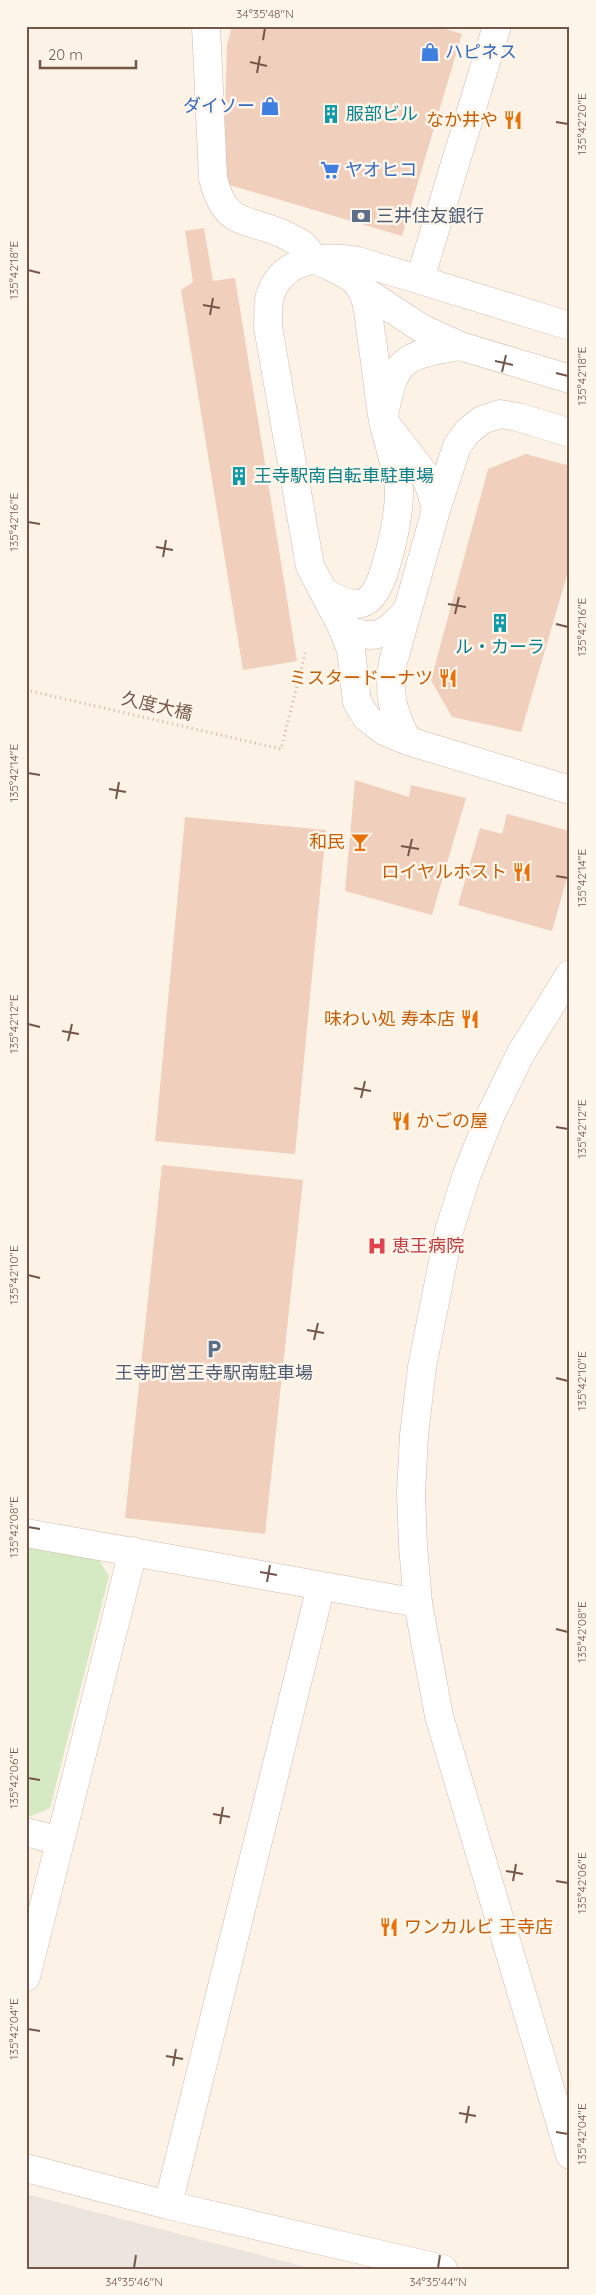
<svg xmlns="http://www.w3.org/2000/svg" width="596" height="2295" font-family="Quicksand,'Noto Sans JP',sans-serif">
	<rect width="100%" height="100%" fill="#fcf2e5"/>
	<path fill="#ece5df" d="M26,2194L314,2269H26Z"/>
	<path fill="#d5eac3" d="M26,1542L95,1554L109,1576L50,1808L26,1818Z"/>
	<path fill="#f1cfbd" d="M232,26H436L462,34L402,236L223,183L227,45Z
		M204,228L213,281L235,278L297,661L243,670L181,290L193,282L185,231Z
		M526,454L570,466V565L521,732L452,717L431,680L488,469Z
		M355,780L409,797L411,785L466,798L432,915L345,891Z
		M507,814L570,831V867L552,931L458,905L480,828L502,834Z
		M185,817L326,830L295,1154L155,1141Z
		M162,1165L303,1180L265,1534L125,1518Z"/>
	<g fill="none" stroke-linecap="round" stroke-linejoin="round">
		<g stroke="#d0bbae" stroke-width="29">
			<path id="minor" d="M206,26L213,178C226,231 248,216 287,236C292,239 298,241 303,245C308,251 313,258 319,261C333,269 350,273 360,287C367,298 369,315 370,327C375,358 378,390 383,421C388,442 398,470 399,491C399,519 392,546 384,572C371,612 354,610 323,591
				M420,279L497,26
				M360,288L421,328L460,346
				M436,510L431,490L423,472L383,420C395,359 400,356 460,346
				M342,627C373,642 386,636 407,610
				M408,741L384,731L367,718L357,702L351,650L342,627L310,566L268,327C269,317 267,305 270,296C282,257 325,255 358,261L570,326
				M408,741C392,711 388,695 393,662L436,510L457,446L468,431L482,420L500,414L518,417L570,433
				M26,1533L418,1603
				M26,1832L60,1841
				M26,1977L133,1551
				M26,2168L168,2205L443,2269
				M168,2205L321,1586"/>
		</g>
		<g stroke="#d0bbae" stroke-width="29">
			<path id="tertiary" d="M460,346L570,379
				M408,741L570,790
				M570,974L521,1053L491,1114L467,1174L449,1231L422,1367L414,1435L411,1493L413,1546L418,1603L439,1716L570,2155"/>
		</g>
		<path stroke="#d6b2a0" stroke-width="3" stroke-dasharray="1 4" stroke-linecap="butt" d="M26,690L281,749L306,650"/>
		<use href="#minor" stroke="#fff" stroke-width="28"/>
		<use href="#tertiary" stroke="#fff" stroke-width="28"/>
	</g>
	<path fill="none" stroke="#75574a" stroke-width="2" d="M263,40L265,28M250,62L267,66M257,73L260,56M556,122L568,124M28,270L40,273M203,305L220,308M210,315L213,298M495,361L513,365M502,372L506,355M556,373L568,376M28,522L40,524M156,547L173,550M163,557L166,540M448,604L466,607M455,614L459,597M556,624L568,627M28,773L40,775M109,789L126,792M116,799L119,782M401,846L419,849M408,856L412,839M556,876L568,878M28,1024L40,1027M62,1031L79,1034M68,1041L72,1024M354,1088L371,1091M361,1098L365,1081M556,1127L568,1129M28,1275L40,1278M307,1330L324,1333M314,1340L318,1323M556,1378L568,1381M28,1527L40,1529M260,1572L277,1575M267,1582L270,1565M556,1629L568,1632M28,1778L40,1780M213,1814L230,1817M220,1824L223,1807M506,1871L523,1874M513,1881L516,1864M556,1881L568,1883M28,2029L40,2031M166,2056L183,2059M173,2066L176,2049M459,2113L476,2116M466,2123L469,2106M556,2132L568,2134M134,2268L136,2255M438,2268L440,2255"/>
	<defs>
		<g id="shop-bare" transform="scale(1.5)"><path d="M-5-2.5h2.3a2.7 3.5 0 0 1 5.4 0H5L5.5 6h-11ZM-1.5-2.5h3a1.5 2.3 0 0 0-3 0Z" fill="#3f7fe0" stroke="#fff6eb" stroke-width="2.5" paint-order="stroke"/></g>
		<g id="building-bare" transform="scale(1.5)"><path d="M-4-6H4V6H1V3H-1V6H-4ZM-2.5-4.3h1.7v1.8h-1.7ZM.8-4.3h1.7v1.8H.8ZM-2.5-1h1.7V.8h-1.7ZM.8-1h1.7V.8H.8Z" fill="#0f9aa8" stroke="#fff6eb" stroke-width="2.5" paint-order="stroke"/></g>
		<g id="restaurant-bare" transform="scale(1.5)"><path d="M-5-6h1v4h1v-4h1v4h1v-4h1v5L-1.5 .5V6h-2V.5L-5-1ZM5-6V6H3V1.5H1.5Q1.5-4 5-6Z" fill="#e8710a" stroke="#fff6eb" stroke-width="2.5" paint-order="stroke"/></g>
		<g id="supermarket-bare" transform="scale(1.5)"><path d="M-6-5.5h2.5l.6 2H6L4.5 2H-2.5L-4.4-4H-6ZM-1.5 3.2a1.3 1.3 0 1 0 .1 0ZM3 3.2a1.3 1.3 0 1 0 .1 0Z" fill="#3f7fe0" stroke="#fff6eb" stroke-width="2.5" paint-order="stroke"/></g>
		<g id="bank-bare" transform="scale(1.5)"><path d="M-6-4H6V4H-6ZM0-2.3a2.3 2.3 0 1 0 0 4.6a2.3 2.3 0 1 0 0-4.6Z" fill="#5c6f8a" stroke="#fff6eb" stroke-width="2.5" paint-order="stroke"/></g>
		<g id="bar-bare" transform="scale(1.5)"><path d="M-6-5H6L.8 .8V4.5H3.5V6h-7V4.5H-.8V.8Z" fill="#e8710a" stroke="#fff6eb" stroke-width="2.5" paint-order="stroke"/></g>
		<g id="hospital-bare" transform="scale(1.5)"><path d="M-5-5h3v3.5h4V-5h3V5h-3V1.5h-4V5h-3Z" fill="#e0444e" stroke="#fff6eb" stroke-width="2.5" paint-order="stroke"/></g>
		<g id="parking-bare" transform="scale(1.5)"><path d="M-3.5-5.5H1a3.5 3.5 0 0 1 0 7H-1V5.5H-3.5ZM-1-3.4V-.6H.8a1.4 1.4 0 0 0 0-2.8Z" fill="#5c6f8a" stroke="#fff6eb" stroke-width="2.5" paint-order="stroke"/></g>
	</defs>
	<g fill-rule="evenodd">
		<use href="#shop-bare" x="430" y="52"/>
		<use href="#shop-bare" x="270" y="106"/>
		<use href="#building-bare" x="331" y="114"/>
		<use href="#restaurant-bare" x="513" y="120"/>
		<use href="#supermarket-bare" x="330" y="170"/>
		<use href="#bank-bare" x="361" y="216"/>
		<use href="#building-bare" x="239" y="476"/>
		<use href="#building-bare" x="500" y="623"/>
		<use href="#restaurant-bare" x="448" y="678"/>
		<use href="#bar-bare" x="360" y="842"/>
		<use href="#restaurant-bare" x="522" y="872"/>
		<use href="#restaurant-bare" x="470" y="1019"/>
		<use href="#restaurant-bare" x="401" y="1121"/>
		<use href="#hospital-bare" x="377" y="1246"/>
		<use href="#parking-bare" x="214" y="1349"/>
		<use href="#restaurant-bare" x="389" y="1927"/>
	</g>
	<g text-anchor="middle" stroke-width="5" stroke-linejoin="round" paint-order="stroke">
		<g font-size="18" fill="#366cbe" stroke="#fff6eb" text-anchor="start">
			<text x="445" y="58">ハピネス</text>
			<text x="255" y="112" text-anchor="end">ダイソー</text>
			<text x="345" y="176">ヤオヒコ</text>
		</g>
		<g font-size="18" fill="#0d838f" stroke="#fff6eb" text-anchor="start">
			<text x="346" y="120">服部ビル</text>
			<text x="254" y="482">王寺駅南自転車駐車場</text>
			<text x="500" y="653" text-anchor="middle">ル・カーラ</text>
		</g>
		<g font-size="18" fill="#c56008" stroke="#fff6eb" text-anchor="end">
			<text x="498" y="126">なか井や</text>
			<text x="433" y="684">ミスタードーナツ</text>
			<text x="345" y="848">和民</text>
			<text x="507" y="878">ロイヤルホスト</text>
			<text x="455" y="1025">味わい処 寿本店</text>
			<text x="416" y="1127" text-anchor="start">かごの屋</text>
			<text x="404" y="1933" text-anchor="start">ワンカルビ 王寺店</text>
		</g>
		<g font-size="18" fill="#4e5e75" stroke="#fff6eb" text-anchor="start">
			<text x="376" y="222">三井住友銀行</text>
			<text x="214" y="1379" text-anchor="middle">王寺町営王寺駅南駐車場</text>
		</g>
		<g font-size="18" fill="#75574a" stroke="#fff6eb">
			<text transform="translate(157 706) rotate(13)" y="6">久度大橋</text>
		</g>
		<g font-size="18" fill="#be3a42" stroke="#fff6eb" text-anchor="start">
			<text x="392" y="1252">恵王病院</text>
		</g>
	</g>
	<rect width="596" height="2295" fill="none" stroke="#fff6eb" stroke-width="55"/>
	<path d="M40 60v8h96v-8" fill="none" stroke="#75574a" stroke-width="2.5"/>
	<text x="48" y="60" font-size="15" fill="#75574a" stroke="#fff6eb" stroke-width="4" paint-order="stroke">20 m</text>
	<rect x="28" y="28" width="540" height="2240" fill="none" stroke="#75574a" stroke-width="2"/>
	<g font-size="12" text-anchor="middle" fill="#75574a">
		<text x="265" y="18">34°35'48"N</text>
		<text transform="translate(582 124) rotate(-90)" y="4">135°42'20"E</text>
		<text transform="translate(14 270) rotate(-90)" y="4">135°42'18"E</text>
		<text transform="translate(582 376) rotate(-90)" y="4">135°42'18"E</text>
		<text transform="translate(14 522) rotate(-90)" y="4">135°42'16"E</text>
		<text transform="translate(582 627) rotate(-90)" y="4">135°42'16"E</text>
		<text transform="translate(14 773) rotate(-90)" y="4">135°42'14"E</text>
		<text transform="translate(582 878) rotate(-90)" y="4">135°42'14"E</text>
		<text transform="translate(14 1024) rotate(-90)" y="4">135°42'12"E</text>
		<text transform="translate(582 1129) rotate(-90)" y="4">135°42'12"E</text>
		<text transform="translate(14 1275) rotate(-90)" y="4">135°42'10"E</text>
		<text transform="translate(582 1381) rotate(-90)" y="4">135°42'10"E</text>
		<text transform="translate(14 1527) rotate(-90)" y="4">135°42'08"E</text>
		<text transform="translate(582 1632) rotate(-90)" y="4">135°42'08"E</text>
		<text transform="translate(14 1778) rotate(-90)" y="4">135°42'06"E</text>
		<text transform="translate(582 1883) rotate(-90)" y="4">135°42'06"E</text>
		<text transform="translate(14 2029) rotate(-90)" y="4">135°42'04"E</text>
		<text transform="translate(582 2134) rotate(-90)" y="4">135°42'04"E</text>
		<text x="134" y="2286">34°35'46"N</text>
		<text x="438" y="2286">34°35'44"N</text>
	</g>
</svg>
